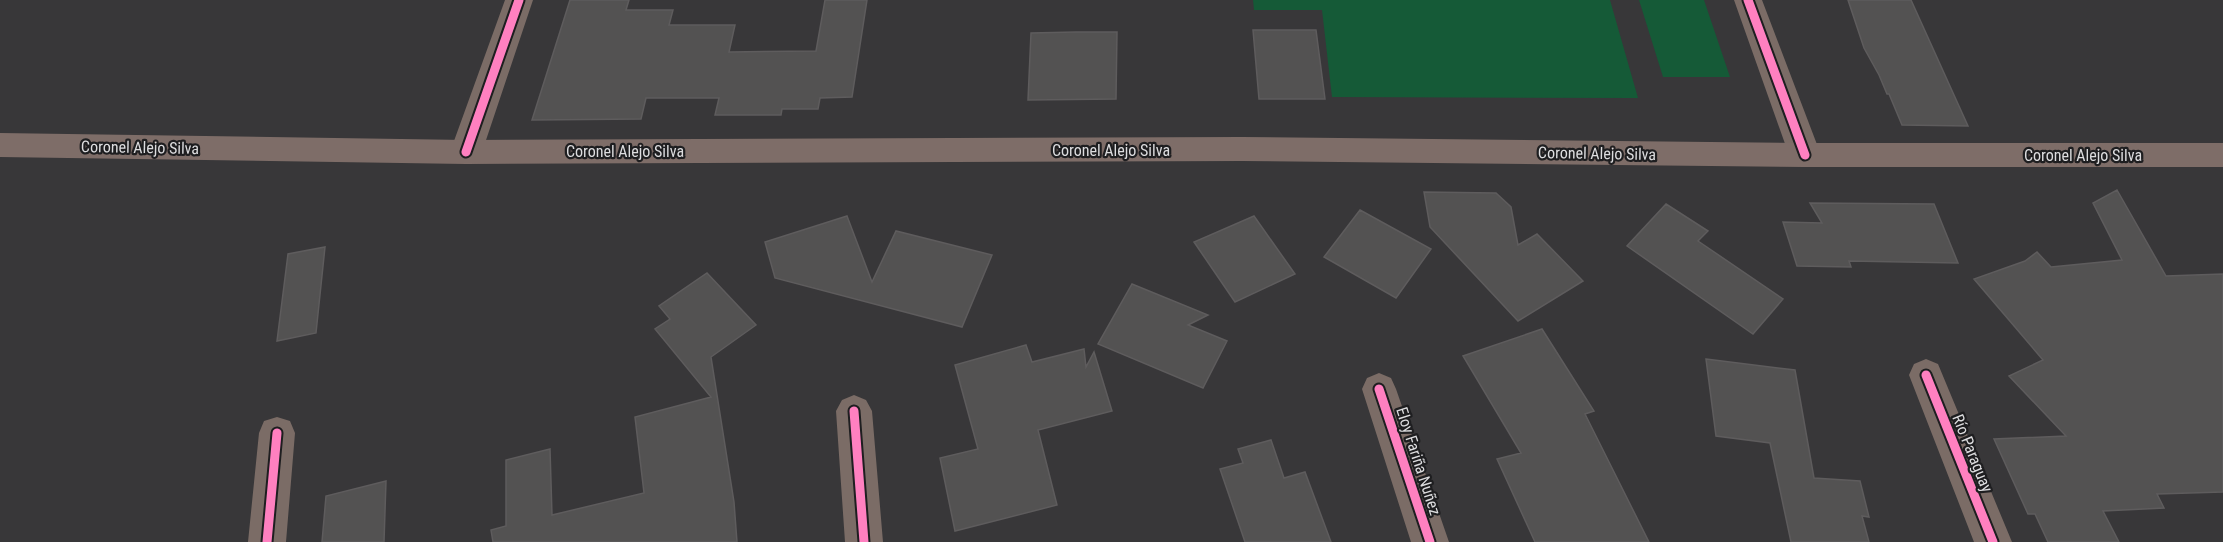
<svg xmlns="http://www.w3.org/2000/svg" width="2223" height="542" font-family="'Roboto Condensed',sans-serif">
	<rect width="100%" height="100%" fill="#383739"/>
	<path fill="#155a37" d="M1253,0H1610L1638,98L1332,97L1322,10H1254Z
		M1639,0H1704L1730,77H1663Z"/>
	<path fill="#535252" stroke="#5e5c5d" stroke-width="1.5" d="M570,0H629L626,10H673L669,25H735L729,52L816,51L825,0H867L852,97L820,98L818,109H782L781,115H715L719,98H646L641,119L532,120Z
		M1848,0H1911L1968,126L1902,125L1889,94H1887L1879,75L1864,48Z
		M1253,30H1316L1325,99H1259Z
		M1076,32H1117L1116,99L1028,100L1031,33Z
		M2117,190L2166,276L2223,274V492L2157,494L2164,508L2103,511L2119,542H2048L2035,514H2028L1994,439L2066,436L2009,376L2043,360L1974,279L2025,261L2037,252L2051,267L2122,260L2093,203Z
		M1424,192L1496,193L1511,207L1518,245L1537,234L1583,281L1518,321L1430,227Z
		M1810,203L1934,204L1958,263L1849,261L1851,267L1797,266L1783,222L1822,223Z
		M1666,204L1708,231L1698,241L1783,299L1753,334L1627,246Z
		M1360,210L1431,249L1396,298L1324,257Z
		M847,216L872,282L896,231L992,255L962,327L775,278L765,242Z
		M1254,216L1295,274L1235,302L1194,242Z
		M325,247L316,333L277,341L288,254Z
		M707,273L756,325L711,357L734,502L737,542H493L491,530L506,526V460L550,449L552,515L644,493L635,417L711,397L655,329L670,319L659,306Z
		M1132,284L1208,315L1188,325L1227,341L1203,388L1098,344Z
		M1542,329L1594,411L1585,414L1649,542H1535L1497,459L1521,453L1463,356Z
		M1026,345L1032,362L1084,349L1086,367L1094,352L1112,411L1038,430L1057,505L955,531L940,458L978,449L955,365Z
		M1706,359L1795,370L1814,478L1860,481L1869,517L1862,516L1869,542H1791L1770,443L1716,436Z
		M1271,440L1284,478L1305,472L1331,542H1245L1220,469L1243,463L1238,449Z
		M386,481L384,542H322L326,496Z"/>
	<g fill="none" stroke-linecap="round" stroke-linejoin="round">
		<path fill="#7b6c66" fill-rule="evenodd" d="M505,0H533L482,152L477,161L466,164L455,161L450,152Z
			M1734,0H1762L1821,155L1816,164L1805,167L1794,164L1789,155Z
			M1926,359L1938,364L2012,542H1974L1909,375L1914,364Z
			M1379,373L1391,378L1396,389L1449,542H1411L1362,389L1367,378Z
			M854,395L866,400L872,411L883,542H845L836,411L842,400Z
			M277,417L290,421L295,433L286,542H248L259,433L264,421Z"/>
		<path fill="#7e6d68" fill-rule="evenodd" d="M0,133L466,140L1242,137L1805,143H2223V167H1805L1242,161L466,164L0,157Z"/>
		<g stroke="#1e1e20" stroke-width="13">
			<path id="cycleway" d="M1748,0L1805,155
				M466,152L519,0
				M1926,375L1993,542
				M1379,389L1430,542
				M854,411L864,542
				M267,542L277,433"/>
		</g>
		<use href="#cycleway" stroke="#ff80c0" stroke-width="9"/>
	</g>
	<g text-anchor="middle" stroke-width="4.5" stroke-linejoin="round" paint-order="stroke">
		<g font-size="16" fill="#dddddf" stroke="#1e1e20">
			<text transform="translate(140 147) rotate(1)" y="6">Coronel Alejo Silva</text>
			<text x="1111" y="156">Coronel Alejo Silva</text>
			<text x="625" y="157">Coronel Alejo Silva</text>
			<text transform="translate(1597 153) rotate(1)" y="6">Coronel Alejo Silva</text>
			<text x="2083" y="161">Coronel Alejo Silva</text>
			<text transform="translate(1973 453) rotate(68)" y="6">Río Paraguay</text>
			<text transform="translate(1419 461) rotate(72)" y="6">Eloy Fariña Nuñez</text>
		</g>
	</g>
</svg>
